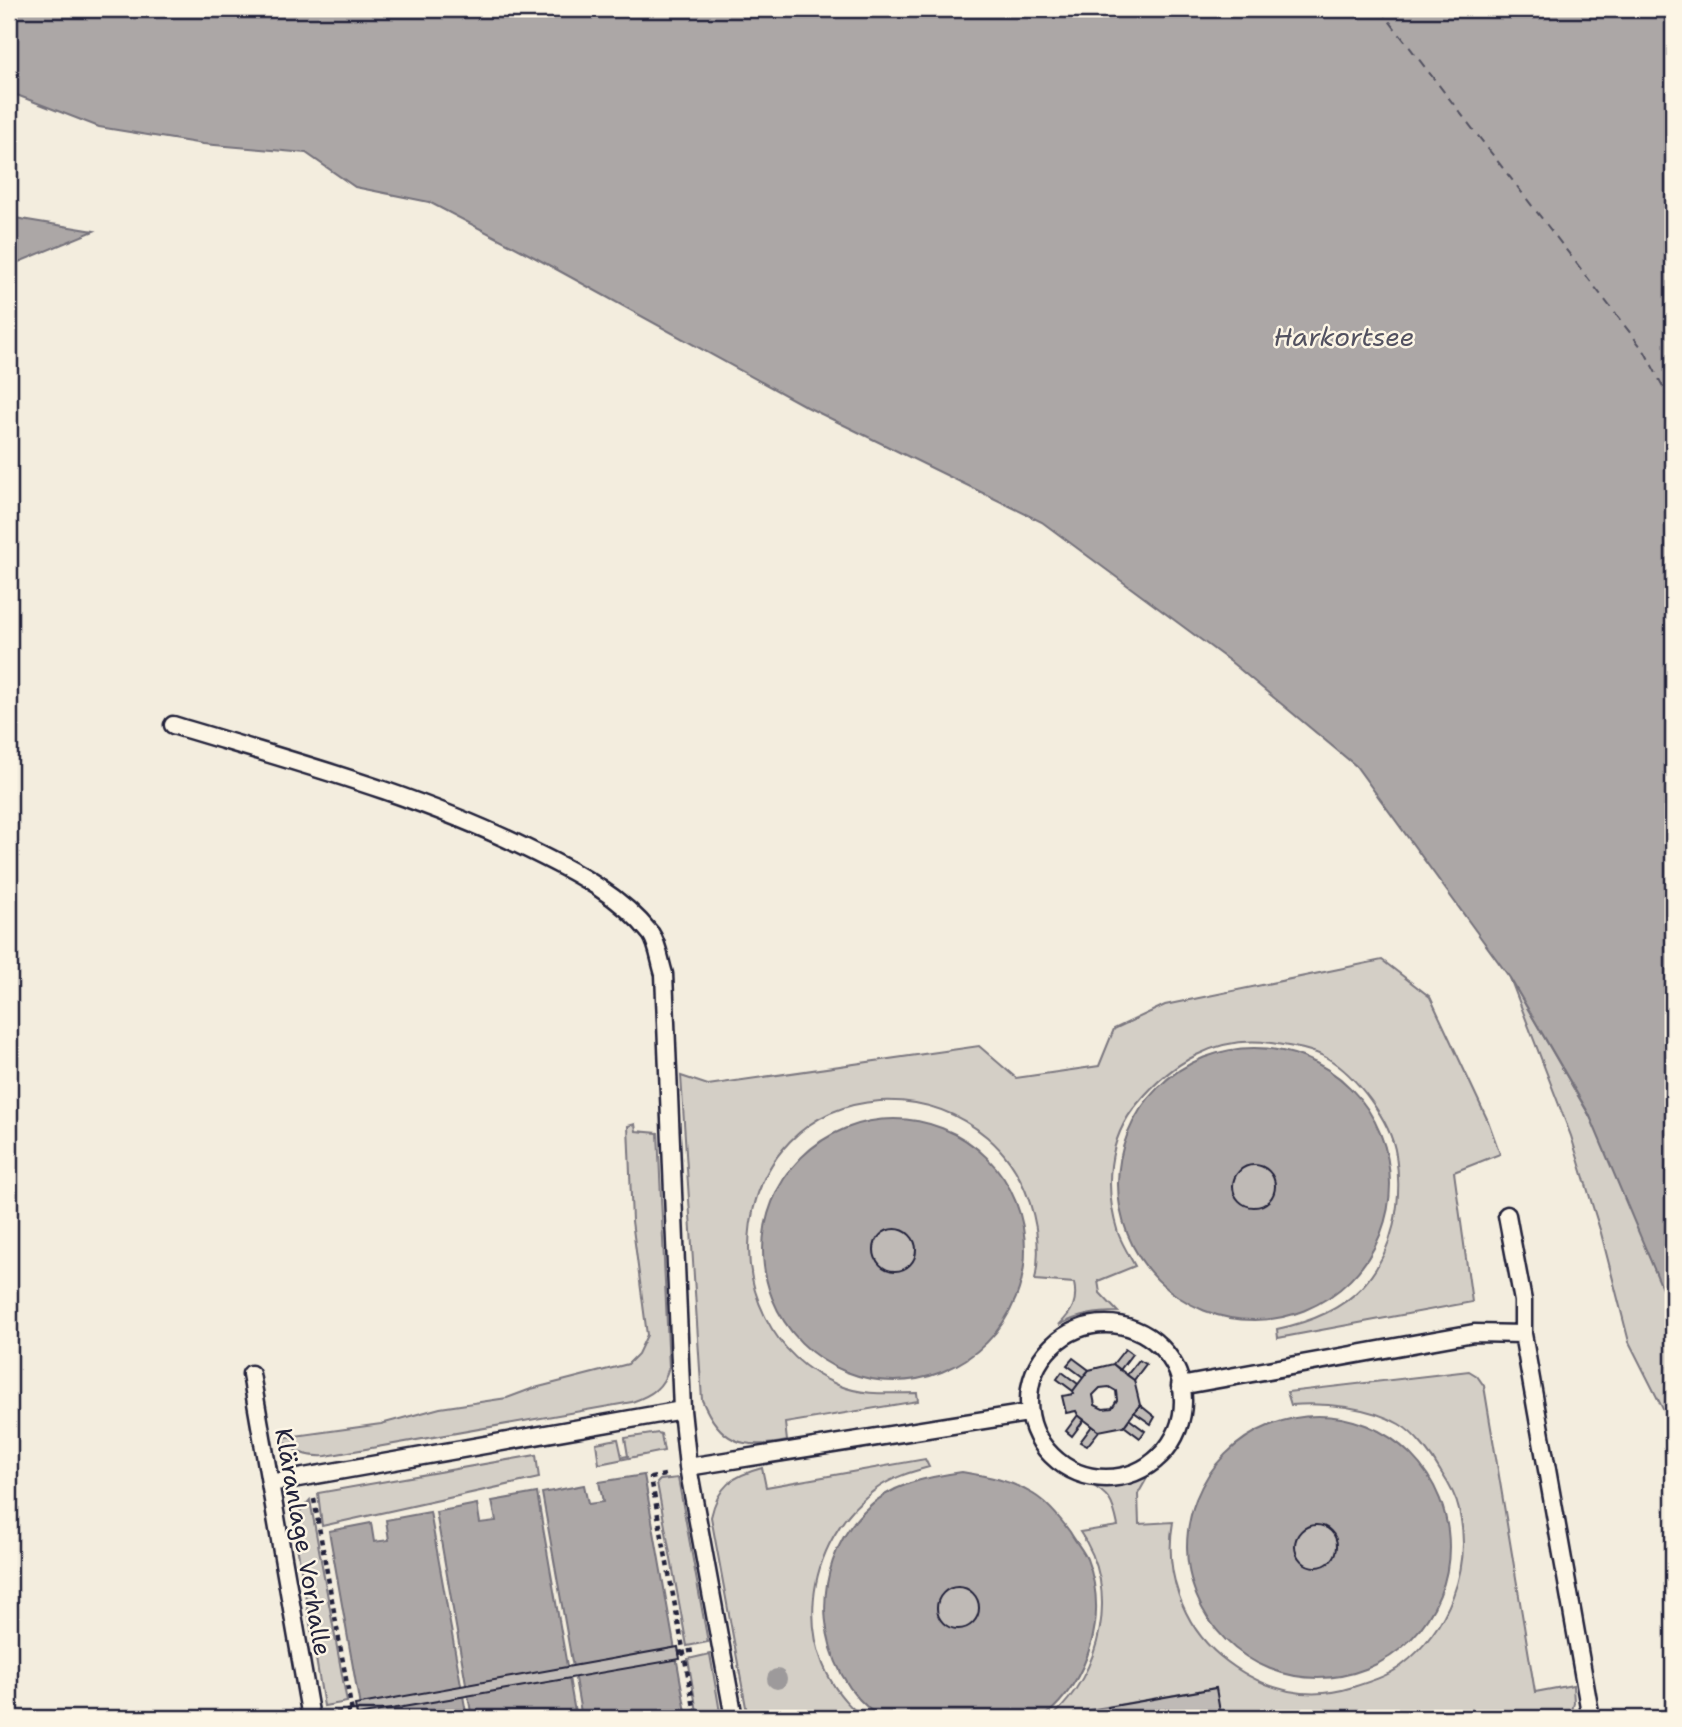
<svg xmlns="http://www.w3.org/2000/svg" width="1682" height="1727" font-family="'Shantell Sans',sans-serif">
	<rect width="100%" height="100%" fill="#f3edde"/>
	<filter id="ink" filterUnits="userSpaceOnUse"><feTurbulence type="fractalNoise" baseFrequency=".0143" numOctaves="2"/><feDisplacementMap in="SourceGraphic" scale="14" xChannelSelector="R" yChannelSelector="G"/><feConvolveMatrix kernelMatrix="1 2 1 2 8 2 1 2 1" color-interpolation-filters="sRGB"/></filter>
	<g filter="url(#ink)">
		<path fill="#d4cfc6" stroke="#7b7880" stroke-width="2" d="M1382,960L1430,997L1488,1121L1500,1154L1454,1172L1472,1302L1278,1338L1277,1329C1306,1323 1339,1311 1361,1288C1394,1253 1403,1201 1396,1155C1391,1121 1356,1075 1327,1058C1311,1049 1289,1046 1271,1043C1217,1035 1171,1063 1138,1103C1107,1139 1104,1188 1118,1233C1122,1244 1129,1255 1135,1266L1098,1281L1100,1293L1118,1312C1096,1312 1079,1315 1059,1325C1072,1312 1078,1302 1074,1283L1035,1280C1045,1230 1027,1171 987,1137C956,1111 921,1099 880,1101C728,1111 701,1326 838,1385C863,1396 891,1393 917,1393L918,1401L785,1423L787,1441C743,1450 720,1443 702,1400L681,1076L708,1085L979,1046L1016,1078L1099,1066L1114,1029L1165,1005Z
			M1510,978L1592,1120L1673,1087V1454L1667,1417L1629,1342L1601,1233L1571,1136Z
			M635,1124L636,1131L658,1133L669,1367C663,1388 652,1395 632,1402L326,1456C306,1457 295,1453 281,1438L381,1424L440,1408L507,1398L531,1389L628,1364L638,1354L647,1335L632,1221L628,1126Z
			M1469,1371L1477,1376L1484,1386L1535,1692L1573,1685L1574,1703L1570,1718H1221L1215,1688L1083,1711L1084,1718H1051C1101,1673 1121,1590 1080,1532L1118,1526C1113,1501 1110,1495 1087,1482L1109,1486L1151,1471L1138,1494L1139,1524L1173,1522C1164,1571 1182,1624 1220,1656C1259,1688 1303,1703 1353,1687C1369,1682 1388,1676 1401,1666C1448,1630 1473,1568 1459,1510C1456,1496 1449,1484 1441,1472C1432,1456 1416,1434 1399,1424C1370,1407 1324,1402 1291,1405L1287,1392Z
			M658,1433L661,1434L664,1451L599,1464L596,1443L618,1439L622,1457L628,1456L625,1438Z
			M536,1455L539,1478L322,1526L318,1493Z
			M925,1459L929,1467C911,1472 894,1477 879,1487C802,1539 787,1659 864,1718H748L711,1517C718,1486 732,1476 762,1468L766,1487Z
			M678,1478L708,1642L687,1646L657,1483L660,1480Z
			M310,1500L347,1702L324,1706L295,1534L300,1511Z
			M710,1654L721,1718H698L688,1659Z"/>
		<path fill="#aca7a6" stroke="#75727b" stroke-width="2" d="M9,9H1673V1314L1589,1114L1510,978L1356,766L1231,662L1042,522L807,407L534,257L429,202L355,187L306,153L203,144L99,127L9,92Z
			M9,217L94,231L9,266Z
			M1118 1184a136 136 0 1 1 272 0a136 136 0 1 1-272 0Z
			M763 1250a131 131 0 1 1 262 0a131 131 0 1 1-262 0Z
			M1187 1547a131 131 0 1 1 262 0a131 131 0 1 1-262 0Z
			M962,1472C987,1476 1010,1480 1033,1494C1048,1503 1060,1518 1070,1532C1075,1541 1083,1550 1087,1559C1109,1616 1089,1680 1043,1718H881C814,1673 806,1568 864,1511C891,1484 926,1477 962,1472Z
			M644,1475L687,1718H582L542,1493L584,1485L588,1504L603,1502L599,1482Z
			M537,1493L576,1718H472L436,1512L477,1504L480,1523L496,1521L492,1501Z
			M430,1512L467,1718H362L329,1531L371,1523L374,1542L389,1540L386,1520Z"/>
		<g fill="none" stroke-linecap="round" stroke-linejoin="round">
			<path stroke="#525160" stroke-width="2" stroke-dasharray="9 7" stroke-linecap="butt" d="M1380,9L1645,352L1673,406"/>
		</g>
		<path fill="#bfbab6" stroke="#22223b" stroke-width="2" fill-rule="evenodd" d="M1233 1186a21 21 0 1 1 42 0a21 21 0 1 1-42 0Z
			M874 1250a21 21 0 1 1 42 0a21 21 0 1 1-42 0Z
			M1125,1349L1132,1354L1120,1370L1113,1364Z
			M1073,1358L1089,1370L1083,1377L1067,1365Z
			M1139,1360L1146,1364L1134,1380L1127,1375Z
			M1113,1364L1134,1380L1140,1405L1124,1426L1099,1431L1078,1415L1076,1411L1066,1413L1062,1396L1074,1394L1073,1391L1089,1370ZM1109,1387L1116,1391L1117,1400L1112,1408L1103,1409L1095,1405L1093,1395L1100,1388Z
			M1062,1372L1078,1384L1073,1391L1057,1379Z
			M1140,1405L1155,1417L1151,1424L1134,1412Z
			M1078,1415L1084,1420L1072,1436L1066,1431Z
			M1129,1419L1145,1431L1140,1438L1124,1426Z
			M1092,1426L1099,1431L1087,1446L1080,1442Z
			M1295 1546a21 21 0 1 1 42 0a21 21 0 1 1-42 0Z
			M937 1608a21 21 0 1 1 42 0a21 21 0 1 1-42 0Z
			M678,1647L680,1659L357,1715L355,1705Z
			M1216,1688L1221,1718H1110L1108,1707Z"/>
		<g fill="none" stroke-linecap="round" stroke-linejoin="round">
			<g stroke="#22223b" stroke-width="21">
				<path id="service" d="M173,725C295,762 420,795 534,852C577,873 621,896 651,934C658,944 660,962 664,974L682,1410L688,1467L734,1718
					M1507,1215L1523,1301V1334L1591,1718
					M1029 1401a77 77 0 1 1 154 0a77 77 0 1 1-154 0Z
					M251,1374L311,1718
					M1180,1386L1474,1333L1523,1334
					M688,1467L1028,1413
					M270,1483L682,1410"/>
			</g>
			<path stroke="#22223b" stroke-width="4.5" stroke-dasharray="5 5" stroke-linecap="butt" d="M665,1475L651,1478L696,1718
				M314,1499L353,1718
				M678,1653L696,1650
				M336,1713L356,1710"/>
			<use href="#service" stroke="#fcf5e5" stroke-width="16"/>
		</g>
		<circle fill="#9d9a9b" cx="777" cy="1679" r="10"/>
	</g>
	<g text-anchor="middle" stroke-width="5" stroke-linejoin="round" paint-order="stroke">
		<g font-size="24" fill="#22223b" stroke="#fcf5e5">
			<text transform="translate(303 1542) rotate(80)" y="8">Kläranlage Vorhalle</text>
		</g>
		<g font-size="26" font-style="italic" fill="#525160" stroke="#fcf5e5">
			<text x="1344" y="346">Harkortsee</text>
		</g>
	</g>
	<rect width="1682" height="1727" fill="none" stroke="#fcf5e5" stroke-width="35"/>
	<rect x="18" y="18" width="1647" height="1692" fill="none" stroke="#22223b" stroke-width="2.5" filter="url(#ink)"/>
</svg>
